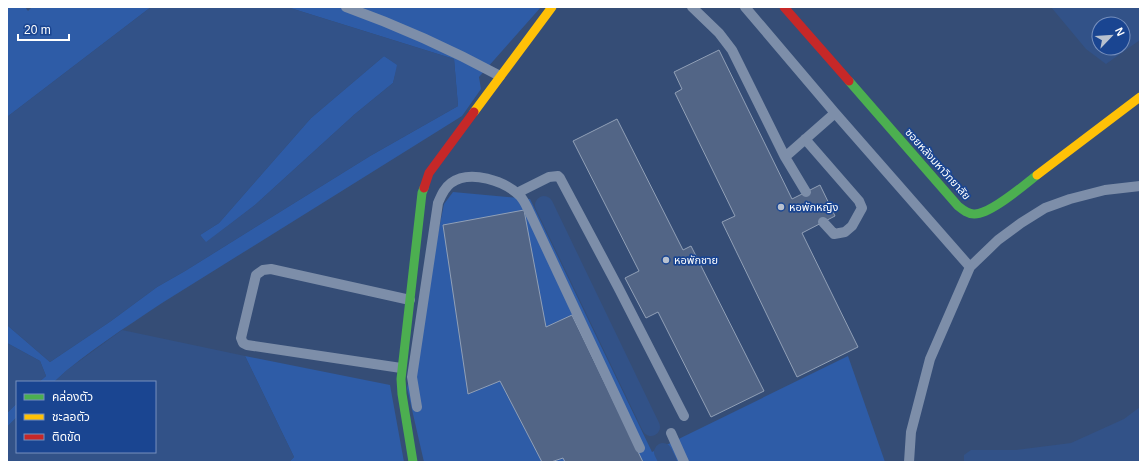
<svg xmlns="http://www.w3.org/2000/svg" width="1147" height="469" font-family="Helvetica,'Noto Sans Thai',sans-serif">
	<rect width="100%" height="100%" fill="#354d76"/>
	<path fill="#2e5ca7" d="M7,7H25L28,11L32,7H151L7,117Z
		M287,7H541L479,77L481,89L462,116L162,303C125,328 86,352 54,382H39L46,376L40,361L7,343V325L50,362L111,321L157,287L185,271L370,156L458,106L454,59Z
		M384,56L398,65L393,83L355,114L255,205L206,243L200,235L219,223L311,118Z
		M453,192L530,199L652,452L848,356L885,462H424L407,388L444,204Z
		M245,356L390,385L404,462H289L294,457Z
		M17,403V417L7,427V413Z"/>
	<path fill="#325288" fill-rule="evenodd" d="M151,7H287L454,59L458,106L370,156L185,271L157,287L111,321L50,362L7,325V117ZM384,56L397,65L393,83L355,114L255,205L206,242L200,235L219,223L311,118Z
		M1051,7H1140V40L1106,64L1086,49ZM1099,24H1123V48H1099Z
		M122,330L245,356L294,457L289,462H7V427L17,417V452H155V382H54L67,370Z
		M7,343L40,361L46,376L39,382H17V403L7,413Z
		M1140,407V462H964V455L971,450H1016L1071,443L1124,419Z"/>
	<g fill="none" stroke-linecap="round" stroke-linejoin="round">
		<path stroke="#325288" stroke-width="18" d="M544,205L651,427
			M663,452L668,462"/>
	</g>
	<path fill="#526586" stroke="#91a0b7" d="M719,50L792,199L820,185L835,216L802,233L858,347L797,377L722,222L735,216L675,93L682,89L674,72Z
		M617,119L683,250L691,246L764,391L711,417L658,312L646,318L625,278L639,271L573,141Z
		M524,210L546,327L572,315L643,462H565L563,458L551,462H542L500,381L468,394L443,225Z"/>
	<g fill="none" stroke-linecap="round" stroke-linejoin="round">
		<path stroke="#7d8ea9" stroke-width="10" d="M346,7C399,26 450,49 500,76
			M692,7L719,33L732,50L785,157L806,192
			M745,7L835,113L970,267
			M805,139L859,201L862,208L852,226L845,232L834,234L823,222
			M785,157L835,113
			M517,193L549,177L558,176L560,178L618,287L684,416
			M401,368L247,345L243,343L241,338L256,275L263,270L271,269L410,300
			M417,407L412,377L438,203C441,196 444,188 451,183C470,169 505,181 520,196C523,199 526,205 528,209L640,448
			M671,433L684,462
			M909,462L911,432L930,359L970,267L998,240L1021,223L1045,208L1070,199L1105,190L1140,186"/>
		<path stroke="#4caf50" stroke-width="9" d="M849,81L958,206C963,210 968,214 974,214C990,215 1024,185 1037,175
			M413,462L402,394L401,379L422,193L424,188"/>
		<path stroke="#ffc107" stroke-width="9" d="M474,112L552,7
			M1037,175L1140,97"/>
		<path stroke="#c62828" stroke-width="9" d="M784,7L849,81
			M424,188L429,173L474,112"/>
	</g>
	<g fill="#b8c1cf" stroke="#1a4591" stroke-width="1.5">
		<circle cx="781" cy="207" r="4"/>
		<circle cx="666" cy="260" r="4"/>
	</g>
	<g text-anchor="middle" stroke-width="3.5" stroke-linejoin="round" paint-order="stroke">
		<g font-size="11" fill="#fff" stroke="#1a4591">
			<text transform="translate(938 164) rotate(48)" y="4">ซอยหลังมหาวิทยาลัย</text>
		</g>
		<g font-size="11" fill="#fff" stroke="#1a4591" text-anchor="start">
			<text x="789" y="211">หอพักหญิง</text>
			<text x="674" y="264">หอพักชาย</text>
		</g>
	</g>
	<rect width="1147" height="469" fill="none" stroke="#ffffff" stroke-width="16"/>
	<rect x="16" y="381" width="140" height="72" fill="#1a4591" stroke="#768fbd"/>
	<rect x="24" y="394" width="20" height="6" fill="#4caf50" stroke="#768fbd"/>
	<text x="52" y="401" font-size="12" fill="#ffffff">คล่องตัว</text>
	<rect x="24" y="414" width="20" height="6" fill="#ffc107" stroke="#768fbd"/>
	<text x="52" y="421" font-size="12" fill="#ffffff">ชะลอตัว</text>
	<rect x="24" y="434" width="20" height="6" fill="#c62828" stroke="#768fbd"/>
	<text x="52" y="441" font-size="12" fill="#ffffff">ติดขัด</text>
	<g transform="translate(1111 36) rotate(65)"><circle r="19" fill="#1a4591" stroke="#768fbd"/>
	<path d="M0-3L7 15L0 10L-7 15Z" fill="#b8c1cf"/>
	<text y="-6" font-size="11" font-weight="bold" text-anchor="middle" fill="#ffffff">N</text>
	</g>
	<path d="M18 34v6h51v-6" fill="none" stroke="#ffffff" stroke-width="2"/>
	<text x="24" y="34" font-size="12" fill="#ffffff" stroke="#1a4591" stroke-width="3" paint-order="stroke">20 m</text>
</svg>
